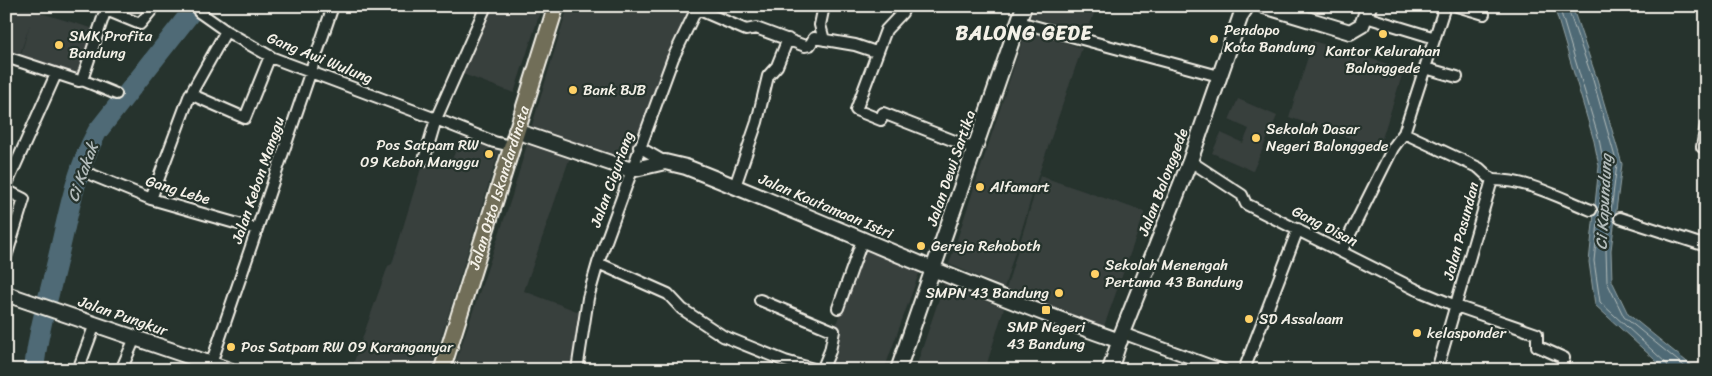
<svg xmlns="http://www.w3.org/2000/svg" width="1712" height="376" font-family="Sriracha,sans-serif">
	<rect width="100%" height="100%" fill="#26332d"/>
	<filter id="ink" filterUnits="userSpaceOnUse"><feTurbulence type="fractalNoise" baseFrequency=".02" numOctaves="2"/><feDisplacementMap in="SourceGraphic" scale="10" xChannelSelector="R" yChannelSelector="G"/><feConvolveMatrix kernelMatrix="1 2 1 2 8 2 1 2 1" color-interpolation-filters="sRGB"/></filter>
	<g filter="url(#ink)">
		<path fill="#383f3d" d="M6,6H35L34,11L98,30L82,79L19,61L30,24L18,60L6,56Z
			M488,6H542L514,93L460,73Z
			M568,6H694L625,163L530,132Z
			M1033,6H1097L1087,32L1030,17Z
			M1026,30L1082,48L1038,176L1004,288L949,264Z
			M1313,41L1404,69L1379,148L1289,117Z
			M1238,99L1277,116L1253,171L1212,153L1221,133L1243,143L1249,129L1229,120Z
			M463,134L500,148L431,370H351L388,266L392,264L424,158L449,166Z
			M528,141L571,154L524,291L582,313L574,365L572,370H453L511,199Z
			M1040,176L1145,212L1103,329L1006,289Z
			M862,246L921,268L884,370H821Z
			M944,284L1004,308L985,370H915Z"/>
		<path fill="#506b76" stroke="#92a1a4" d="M1554,6H1572L1597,79L1622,164L1611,250L1612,281L1628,314L1697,370H1666L1595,305L1589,262L1599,166L1594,141Z"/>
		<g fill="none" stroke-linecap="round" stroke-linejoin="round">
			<path stroke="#b2bbba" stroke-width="1" d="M1559,6L1599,139L1604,165L1594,261L1600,302L1667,364L1669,370
				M1567,6L1593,80L1617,164L1606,250L1607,282L1624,317L1689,370"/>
			<path stroke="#92a1a4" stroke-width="3" d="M231,366L243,370"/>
			<path stroke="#506b76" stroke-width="20" d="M34,370C38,329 50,293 59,253C69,211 76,170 97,132L196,6"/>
			<g stroke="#f4f1e8" stroke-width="14">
				<path id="street" d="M486,6L436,119L494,142L511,146
					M905,6L902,13L886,30L856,110L881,120L883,113L975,149
					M1445,6L1404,133L1479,168L1492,180
					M1457,6L1484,14
					M697,9L746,30L756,28L805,46L810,45L814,38L855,45L876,52
					M106,10L140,24L155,6
					M199,12L226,31L273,58L436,119L424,160
					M1366,17L1435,38
					M1019,22L1219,76
					M824,40L820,25L824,6
					M6,57L79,81L82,80L116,94
					M1425,68L1457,77
					M82,80L107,6
					M190,94L245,118L270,56
					M1706,125L1702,147L1706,148
					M639,147L665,162
					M1190,161L1242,195L1246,204L1415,289L1456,306L1537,334V346L1564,358L1561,370
					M92,175L151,199L256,229
					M1492,180C1526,179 1560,198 1591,210
					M6,186L56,74
					M735,186L757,122L768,76L777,66L788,39
					M6,190L24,199L6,257
					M151,199L189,97L226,31
					M1620,218L1706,246
					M1341,252L1393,148L1404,133
					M598,263L668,294L682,309L723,336L785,361L817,370
					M760,300L834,331L830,351L822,370
					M838,308L863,238
					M1122,333L1223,370
					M211,364L333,6
					M78,370L95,324
					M121,370L135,338
					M577,370L588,298L598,263L673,58L698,6
					M1244,370L1298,229
					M1437,370L1492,180"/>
			</g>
			<g stroke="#f4f1e8" stroke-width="18">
				<path id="secondary" d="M1264,6L1350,32L1362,25L1369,6
					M516,131L631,170L665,162L686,167C832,224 972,290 1120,341
					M6,294L229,370
					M898,370L1024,6
					M1110,370L1122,333L1190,161L1241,15L1247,6"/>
			</g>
			<g stroke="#f4f1e8" stroke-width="19">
				<g id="primary">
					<path id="s1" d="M442,370L556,6"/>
				</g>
			</g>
			<use href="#street" stroke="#26332d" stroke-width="10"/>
			<use href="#secondary" stroke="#26332d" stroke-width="14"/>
			<use href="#primary" stroke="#716e59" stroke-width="15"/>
		</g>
	</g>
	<g fill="#ffd166" stroke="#26332d" stroke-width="2">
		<circle cx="1383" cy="34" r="5"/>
		<circle cx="1214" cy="39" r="5"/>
		<circle cx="59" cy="45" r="5"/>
		<circle cx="573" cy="90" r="5"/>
		<circle cx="1256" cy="138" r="5"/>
		<circle cx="489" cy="154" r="5"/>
		<circle cx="980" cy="187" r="5"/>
		<circle cx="921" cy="246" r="5"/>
		<circle cx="1095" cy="274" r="5"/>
		<circle cx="1059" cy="293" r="5"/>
		<rect x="1041" y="305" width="10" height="10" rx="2.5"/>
		<circle cx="1249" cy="319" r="5"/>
		<circle cx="1417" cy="333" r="5"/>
		<circle cx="231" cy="347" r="5"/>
	</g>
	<g text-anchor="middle" stroke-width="4.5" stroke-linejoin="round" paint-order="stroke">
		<g font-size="15" fill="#f4f1e8" stroke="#26332d" text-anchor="start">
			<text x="1224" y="35">Pendopo<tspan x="1224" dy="17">Kota Bandung</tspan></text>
			<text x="69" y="41">SMK Profita<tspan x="69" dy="17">Bandung</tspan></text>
			<text x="1383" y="56" text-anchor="middle">Kantor Kelurahan<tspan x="1383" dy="17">Balonggede</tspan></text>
			<text x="583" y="95">Bank BJB</text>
			<text x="1266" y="134">Sekolah Dasar<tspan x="1266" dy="17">Negeri Balonggede</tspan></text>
			<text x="479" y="150" text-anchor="end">Pos Satpam RW<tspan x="479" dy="17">09 Kebon Manggu</tspan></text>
			<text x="990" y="192">Alfamart</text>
			<text x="931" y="251">Gereja Rehoboth</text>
			<text x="1105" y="270">Sekolah Menengah<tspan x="1105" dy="17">Pertama 43 Bandung</tspan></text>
			<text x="1049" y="298" text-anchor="end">SMPN 43 Bandung</text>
			<text x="1259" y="324">SD Assalaam</text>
			<text x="1046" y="332" text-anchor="middle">SMP Negeri<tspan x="1046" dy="17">43 Bandung</tspan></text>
			<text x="1427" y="338">kelasponder</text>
			<text x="241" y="352">Pos Satpam RW 09 Karanganyar</text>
		</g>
		<g font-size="15" fill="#f4f1e8" stroke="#26332d">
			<text transform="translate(320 58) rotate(22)" y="5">Gang Awi Wulung</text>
			<text transform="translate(951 168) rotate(-71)" y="5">Jalan Dewi Sartika</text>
			<text transform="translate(612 179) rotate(-70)" y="5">Jalan Ciguriang</text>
			<text transform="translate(258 180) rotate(-71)" y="5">Jalan Kebon Manggu</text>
			<text transform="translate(1163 182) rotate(-69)" y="5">Jalan Balonggede</text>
			<text dy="5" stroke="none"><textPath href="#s1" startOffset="191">Jalan Otto Iskandardinata</textPath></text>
			<text transform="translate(178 190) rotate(17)" y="5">Gang Lebe</text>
			<text transform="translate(826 206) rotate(23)" y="5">Jalan Kautamaan Istri</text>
			<text transform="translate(1325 226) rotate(27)" y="5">Gang Disan</text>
			<text transform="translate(1461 231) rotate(-75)" y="5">Jalan Pasundan</text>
			<text transform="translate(123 316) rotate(19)" y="5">Jalan Pungkur</text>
		</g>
		<g font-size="16" font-style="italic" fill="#b2bbba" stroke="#26332d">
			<text transform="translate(82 172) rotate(-70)" y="6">Ci Kakak</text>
			<text transform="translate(1603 202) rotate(-87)" y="6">Ci Kapundung</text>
		</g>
		<g font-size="20" font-weight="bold" letter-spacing="1" fill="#f4f1e8" stroke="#26332d">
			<text x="1024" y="40">BALONG GEDE</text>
		</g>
	</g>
	<rect width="1712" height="376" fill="none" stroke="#26332d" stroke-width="25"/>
	<rect x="12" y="12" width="1687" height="351" fill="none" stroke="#f4f1e8" stroke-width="2" filter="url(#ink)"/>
</svg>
